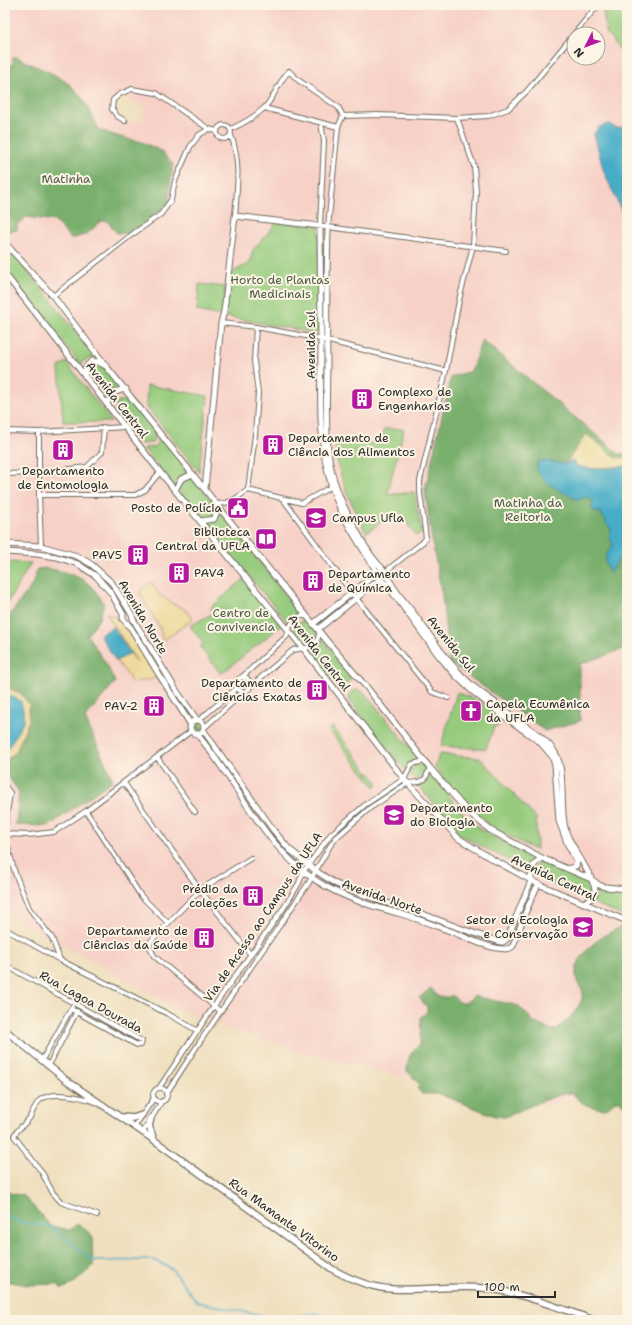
<svg xmlns="http://www.w3.org/2000/svg" width="632" height="1325" font-family="'Shantell Sans',sans-serif">
	<rect width="100%" height="100%" fill="#fcf5e5"/>
	<filter id="ink" filterUnits="userSpaceOnUse"><feTurbulence type="fractalNoise" baseFrequency=".025" numOctaves="2"/><feDisplacementMap in="SourceGraphic" scale="8" xChannelSelector="R" yChannelSelector="G"/><feConvolveMatrix kernelMatrix="1 2 1 2 8 2 1 2 1" color-interpolation-filters="sRGB"/></filter>
	<filter id="wash" filterUnits="userSpaceOnUse"><feTurbulence type="fractalNoise" baseFrequency=".012" numOctaves="4" result="noise"/><feDisplacementMap in="SourceGraphic" scale="16" xChannelSelector="R" yChannelSelector="G"/><feGaussianBlur stdDeviation="0.9" result="paint"/><feColorMatrix in="noise" values="0 0 0 0 0 0 0 0 0 0 0 0 0 0 0 0 0 1.4 0 .05"/><feComposite in="paint" operator="in"/></filter>
	<g filter="url(#wash)">
		<rect width="100%" height="100%" fill="#efdfbe"/>
		<path fill="#f7d1c8" fill-rule="evenodd" d="M5,5H627V1096L596,1101L572,1096L552,1103H530L434,1086L384,1071L303,1053L190,1015L5,913ZM574,34H598V58H574ZM120,94L148,109L139,122L125,121L112,110L113,100Z"/>
		<path fill="#96cb7d" stroke="#607b54" d="M612,5H627V60L606,32L603,12Z
			M277,222L319,225V334L223,316L229,274L250,263L253,250Z
			M5,245L50,298L96,358H89L82,362L81,365L5,269Z
			M199,284L225,287L222,316L197,311Z
			M66,362L112,422H63L59,367Z
			M95,364L106,369L120,387C114,388 110,391 106,397L89,375V368Z
			M147,385L208,396L199,472L146,406Z
			M131,400L157,433L152,443L141,444L115,410L118,401Z
			M384,429H404L387,495L414,492L422,533L416,536L400,513L395,512L366,533L346,491L338,466L335,443H382Z
			M160,436L190,473L175,487L143,448L155,447Z
			M192,476L217,507L213,519H201L178,490L184,480Z
			M219,510L301,614L294,616L289,624L204,523L216,521Z
			M5,562L31,563L5,607Z
			M244,579L282,625L221,674L200,647L203,643L190,626L213,613L211,607Z
			M303,620H307L317,632L314,641L308,645H305L293,630L296,625Z
			M322,638L349,673L351,679C346,685 341,688 334,683L309,651C316,649 321,646 322,638Z
			M358,690L364,692L420,760L411,762L405,770L350,701L349,695L352,691Z
			M457,692L481,702L502,720L499,726L494,727L486,749L441,746Z
			M199,721L202,724L204,728L202,731L198,726L201,732L198,733L194,732L191,727L195,722Z
			M333,727L369,773L365,775L329,730Z
			M439,754L480,758L536,818L537,851L493,828L468,807L435,768Z
			M417,764L425,765C430,771 426,776 419,780L413,778L411,776L412,768Z
			M370,773L378,784L375,787L366,776Z
			M432,773C444,789 456,807 471,821C490,838 514,847 536,857L531,862L529,871L460,835L418,785L427,781Z
			M543,861L584,879L591,887L589,895L586,897H579L540,878L535,872V868L539,862Z
			M599,889L605,891L627,893V918L591,902L598,895Z"/>
		<path fill="#78af6c" stroke="#526d4c" d="M15,56C30,65 48,70 63,80C81,91 91,112 99,130L120,137L142,142L161,151L173,164L169,196V205L159,211L133,234L117,233L107,221H101L87,234L71,239L55,221L26,217L17,225V230L5,232V67H9L14,62L12,59Z
			M482,340L619,454L627,453V648L580,664V721L545,731L449,662L442,595L432,541L425,490L451,377L471,371Z
			M46,568C61,571 80,575 91,586C96,591 100,598 104,604L99,619L87,635L107,665L115,682L85,718L113,780L49,826L16,825L19,792L5,772V762L16,752L29,720V704L19,691L5,687V622L32,585L37,569Z
			M627,924V1109L620,1101H615L606,1109C591,1108 582,1105 572,1093H566L539,1102L505,1117L495,1116L439,1094H422L417,1088L420,1085L407,1071C408,1057 409,1054 420,1044L421,1017L427,1012V1007L419,998L431,988L438,997H449L452,995L460,1003H465L474,996L519,1006L535,1023L551,1030H556C569,1018 582,1009 583,991C565,971 585,949 602,937C610,932 619,928 627,924Z
			M5,1189L12,1194L23,1195L51,1226L70,1230L76,1225H81L92,1236L93,1266L73,1284L62,1289L57,1284L27,1285L5,1281Z"/>
		<path fill="#eeda9e" stroke="#8c8264" d="M586,434L616,458H627V466L591,469L566,464Z
			M151,582L159,594L171,603L183,608L193,619L163,641L160,628L139,592Z
			M106,613L121,620L157,678L132,683L127,674L116,661L130,653L137,662Z
			M5,687L21,694L29,704V720L16,752L5,761Z"/>
		<path fill="#47adc7" stroke="#396c79" d="M610,124L616,128L625,127L627,129V223L604,172L594,134C597,127 602,125 610,124Z
			M539,460L566,464L573,461L579,467L591,469L627,466V549L624,550L620,558L610,573C603,560 604,556 613,545L609,536L611,529L606,523L602,514L592,510L593,501L587,497L578,500C562,491 543,485 536,468Z
			M113,627L130,653L116,661L100,635Z
			M11,696L21,701L23,710L24,721L5,753V697Z"/>
		<g fill="none" stroke-linecap="round" stroke-linejoin="round">
			<path stroke="#47adc7" stroke-width="1.5" d="M5,1215L19,1222L51,1226L93,1261L154,1260L172,1269L197,1302L279,1319L315,1313L331,1320"/>
		</g>
	</g>
	<g filter="url(#ink)">
		<g fill="none" stroke-linecap="round" stroke-linejoin="round">
			<g stroke="#706a5e" stroke-width="6">
				<path id="minor" d="M574,34L598,5
					M264,108L338,127
					M343,116L338,127L328,227L506,251
					M343,116L377,115L457,118L488,116L508,109L527,91L574,34
					M125,121L117,116L112,109L113,100L120,94L132,89L156,93L209,129
					M217 132a7 7 0 1 1 14 0a7 7 0 1 1-14 0Z
					M231,129C242,124 255,117 264,108C273,100 279,81 289,71L298,80L338,107L343,116
					M231,135C241,162 237,188 235,216
					M320,225L324,141L321,123
					M53,296L134,233L161,214L171,200L175,181L190,147L199,135L209,129L217,131
					M221,323L256,327L321,339L446,371
					M5,431L39,432L125,427
					M39,432V495L41,546
					M5,474L39,473L87,467L102,452L104,427
					M248,490L255,435L258,393L254,361L256,327
					M39,495H135L145,490L160,472
					M283,499L352,593L432,692L448,698
					M216,504C229,505 238,497 248,490L302,503L334,485
					M386,571L423,542L426,538L420,493V481L446,371L459,300L473,246L476,192L474,166L457,118
					M242,677L247,678L251,684L249,689L244,692C234,690 233,680 242,677L287,636L290,626L294,620L301,616H307
					M251,686L293,650L311,647L317,641L320,631
					M199,720L237,688
					M204,728L244,692
					M157,757L195,812
					M124,783L200,890L251,955
					M5,786L10,793L5,826
					M86,811L141,896L168,923
					M5,834L29,835L54,832L86,811L191,731
					M5,837L15,873L29,908L52,938L60,960
					M5,929L60,960L168,1014L198,1031
					M5,965L142,1041L141,1045H137L71,1009
					M220,1011L154,956L150,947L151,941L200,890L251,858
					M42,1060L72,1007
					M49,1065L77,1011
					M159,1088L214,1006L285,906L299,883L303,872L331,834L366,804L404,779L412,764L425,761
					M153 1095a7 7 0 1 1 14 0a7 7 0 1 1-14 0Z
					M166,1094L201,1040L308,884L330,846L337,837L370,808L408,783L419,782L425,779L430,768
					M95,1102C82,1097 52,1090 40,1100C35,1105 33,1111 30,1117C26,1124 17,1129 14,1136L41,1171L53,1193L61,1202L97,1215
					M135,1126L154,1098
					M143,1132L162,1101"/>
			</g>
			<g stroke="#706a5e" stroke-width="7">
				<path id="tertiary" d="M320,225C320,264 321,304 321,343C321,391 317,441 332,487C342,520 360,543 377,572
					M5,243L53,296L106,366L238,531L327,641L368,689L430,768L466,810L490,830L542,858L591,879L599,885L605,887L627,889
					M5,274L160,472L303,648L404,779L458,838L492,859L538,884L627,921
					M85,376C85,368 86,366 92,361L98,362L106,366
					M107,403C113,393 114,391 126,389
					M205,489L221,323L224,311L235,216L328,227C327,270 326,314 327,357C327,388 325,418 328,449C330,476 341,503 354,526C362,541 370,557 383,569
					M175,490L181,479L193,474
					M200,521L214,519L219,507
					M5,544L41,546L77,556L91,564L112,583L132,615L133,619L176,690L197,720
					M5,552L37,554L57,557L78,564L96,576L111,593L123,614V619L131,628L158,673L191,725
					M387,575C393,590 405,602 415,615C434,641 452,670 479,691C492,700 505,710 517,720C530,729 545,738 554,751C568,771 557,812 568,837C573,848 596,881 595,891C595,897 589,900 583,903
					M380,579L388,586L439,656L456,676L471,690L501,714L540,742L552,756L555,765L559,821L568,845L577,861L576,866L567,869
					M313,624L377,573L378,571
					M318,629L380,579
					M190 727a7 7 0 1 1 14 0a7 7 0 1 1-14 0Z
					M204,731L274,831L289,849L316,871L336,884L364,895L390,904L417,912L465,930L500,942H503L507,939L531,881C531,869 532,864 542,858
					M197,734C238,782 262,846 317,881C343,898 372,906 401,914C419,919 436,926 453,932C464,937 504,956 513,946L526,911L538,884"/>
			</g>
			<g stroke="#706a5e" stroke-width="8">
				<path id="secondary" d="M5,1030L66,1080L154,1140L332,1269C350,1279 370,1288 392,1289C422,1291 453,1285 483,1288C521,1292 558,1308 594,1320
					M123,1117L133,1118L142,1115
					M151,1118L149,1126L154,1140"/>
			</g>
			<use href="#minor" stroke="#fff" stroke-width="4"/>
			<use href="#tertiary" stroke="#fff" stroke-width="5"/>
			<use href="#secondary" stroke="#fff" stroke-width="5.5"/>
		</g>
	</g>
	<defs>
		<g id="building-square" transform="scale(1.15)"><rect x="-9" y="-9" width="18" height="18" rx="4" fill="#b5179e" stroke="#fcf5e5"/><path d="M-4-6H4V6H1V3H-1V6H-4ZM-2.5-4.3h1.7v1.8h-1.7ZM.8-4.3h1.7v1.8H.8ZM-2.5-1h1.7V.8h-1.7ZM.8-1h1.7V.8H.8Z" fill="#fff"/></g>
		<g id="civic-square" transform="scale(1.15)"><rect x="-9" y="-9" width="18" height="18" rx="4" fill="#b5179e" stroke="#fcf5e5"/><path d="M-.6-6.5H3V-4.5H.6V-3L4-1V1h2V6H-6V1h2V-1L-.6-3ZM-1.2 2.5V6h2.4V2.5Z" fill="#fff"/></g>
		<g id="university-square" transform="scale(1.15)"><rect x="-9" y="-9" width="18" height="18" rx="4" fill="#b5179e" stroke="#fcf5e5"/><path d="M0-5L7-2L0 1L-7-2ZM-4 1L0 2.5L4 1V4Q0 6-4 4Z" fill="#fff"/></g>
		<g id="library-square" transform="scale(1.15)"><rect x="-9" y="-9" width="18" height="18" rx="4" fill="#b5179e" stroke="#fcf5e5"/><path d="M-6-4Q-3-5.5-.7-3.5V5Q-3 3-6 4ZM6-4Q3-5.5 .7-3.5V5Q3 3 6 4Z" fill="#fff"/></g>
		<g id="church-square" transform="scale(1.15)"><rect x="-9" y="-9" width="18" height="18" rx="4" fill="#b5179e" stroke="#fcf5e5"/><path d="M-1.2-6h2.4v3.5h3.3v2.4h-3.3V6h-2.4V-.1h-3.3v-2.4h3.3Z" fill="#fff"/></g>
	</defs>
	<g fill-rule="evenodd">
		<use href="#building-square" x="362" y="399"/>
		<use href="#building-square" x="273" y="445"/>
		<use href="#building-square" x="63" y="450"/>
		<use href="#civic-square" x="238" y="508"/>
		<use href="#university-square" x="316" y="518"/>
		<use href="#library-square" x="266" y="539"/>
		<use href="#building-square" x="138" y="555"/>
		<use href="#building-square" x="179" y="573"/>
		<use href="#building-square" x="313" y="581"/>
		<use href="#building-square" x="317" y="690"/>
		<use href="#building-square" x="154" y="706"/>
		<use href="#church-square" x="471" y="711"/>
		<use href="#university-square" x="394" y="815"/>
		<use href="#building-square" x="253" y="896"/>
		<use href="#university-square" x="583" y="927"/>
		<use href="#building-square" x="204" y="938"/>
	</g>
	<g text-anchor="middle" stroke-width="4" stroke-linejoin="round" paint-order="stroke">
		<g font-size="12" fill="#4b5b44" stroke="#fcf5e5">
			<text x="66" y="183">Matinha</text>
			<text x="280" y="284">Horto de Plantas<tspan x="280" dy="14">Medicinais</tspan></text>
			<text x="528" y="507">Matinha da<tspan x="528" dy="14">Reitoria</tspan></text>
			<text x="241" y="617">Centro de<tspan x="241" dy="14">Convivencia</tspan></text>
		</g>
		<g font-size="12" fill="#2b2b2b" stroke="#fcf5e5">
			<text transform="translate(311 345) rotate(-90)" y="4">Avenida Sul</text>
			<text transform="translate(117 400) rotate(52)" y="4">Avenida Central</text>
			<text transform="translate(143 617) rotate(59)" y="4">Avenida Norte</text>
			<text transform="translate(451 644) rotate(51)" y="4">Avenida Sul</text>
			<text transform="translate(319 653) rotate(52)" y="4">Avenida Central</text>
			<text transform="translate(554 878) rotate(25)" y="4">Avenida Central</text>
			<text transform="translate(382 897) rotate(19)" y="4">Avenida Norte</text>
			<text transform="translate(263 917) rotate(-56)" y="4">Via de Acesso ao Campus da UFLA</text>
			<text transform="translate(91 1002) rotate(29)" y="4">Rua Lagoa Dourada</text>
			<text transform="translate(284 1220) rotate(36)" y="4">Rua Mamante Vitorino</text>
		</g>
		<g font-size="12" fill="#2b2b2b" stroke="#fcf5e5" text-anchor="end">
			<text x="378" y="396" text-anchor="start">Complexo de<tspan x="378" dy="14">Engenharias</tspan></text>
			<text x="288" y="442" text-anchor="start">Departamento de<tspan x="288" dy="14">Ciência dos Alimentos</tspan></text>
			<text x="63" y="475" text-anchor="middle">Departamento<tspan x="63" dy="14">de Entomologia</tspan></text>
			<text x="222" y="512">Posto de Polícia</text>
			<text x="332" y="522" text-anchor="start">Campus Ufla</text>
			<text x="250" y="536">Biblioteca<tspan x="250" dy="14">Central da UFLA</tspan></text>
			<text x="122" y="559">PAV5</text>
			<text x="194" y="577" text-anchor="start">PAV4</text>
			<text x="328" y="578" text-anchor="start">Departamento<tspan x="328" dy="14">de Química</tspan></text>
			<text x="302" y="687">Departamento de<tspan x="302" dy="14">Ciências Exatas</tspan></text>
			<text x="486" y="708" text-anchor="start">Capela Ecumênica<tspan x="486" dy="14">da UFLA</tspan></text>
			<text x="138" y="710">PAV-2</text>
			<text x="410" y="812" text-anchor="start">Departamento<tspan x="410" dy="14">do Biologia</tspan></text>
			<text x="238" y="893">Prédio da<tspan x="238" dy="14">coleções</tspan></text>
			<text x="568" y="924">Setor de Ecologia<tspan x="568" dy="14">e Conservação</tspan></text>
			<text x="188" y="935">Departamento de<tspan x="188" dy="14">Ciências da Saúde</tspan></text>
		</g>
	</g>
	<rect width="632" height="1325" fill="none" stroke="#fcf5e5" stroke-width="20"/>
	<g transform="translate(586 46) rotate(228)"><circle r="19" fill="#fcf5e5" stroke="#a8a49b"/>
	<path d="M0-3L7 15L0 10L-7 15Z" fill="#b5179e"/>
	<text y="-6" font-size="11" font-weight="bold" text-anchor="middle" fill="#2b2b2b">N</text>
	</g>
	<path d="M478 1291v6h77v-6" fill="none" stroke="#2b2b2b" stroke-width="2"/>
	<text x="484" y="1291" font-size="12" fill="#2b2b2b" stroke="#fcf5e5" stroke-width="3" paint-order="stroke">100 m</text>
</svg>
